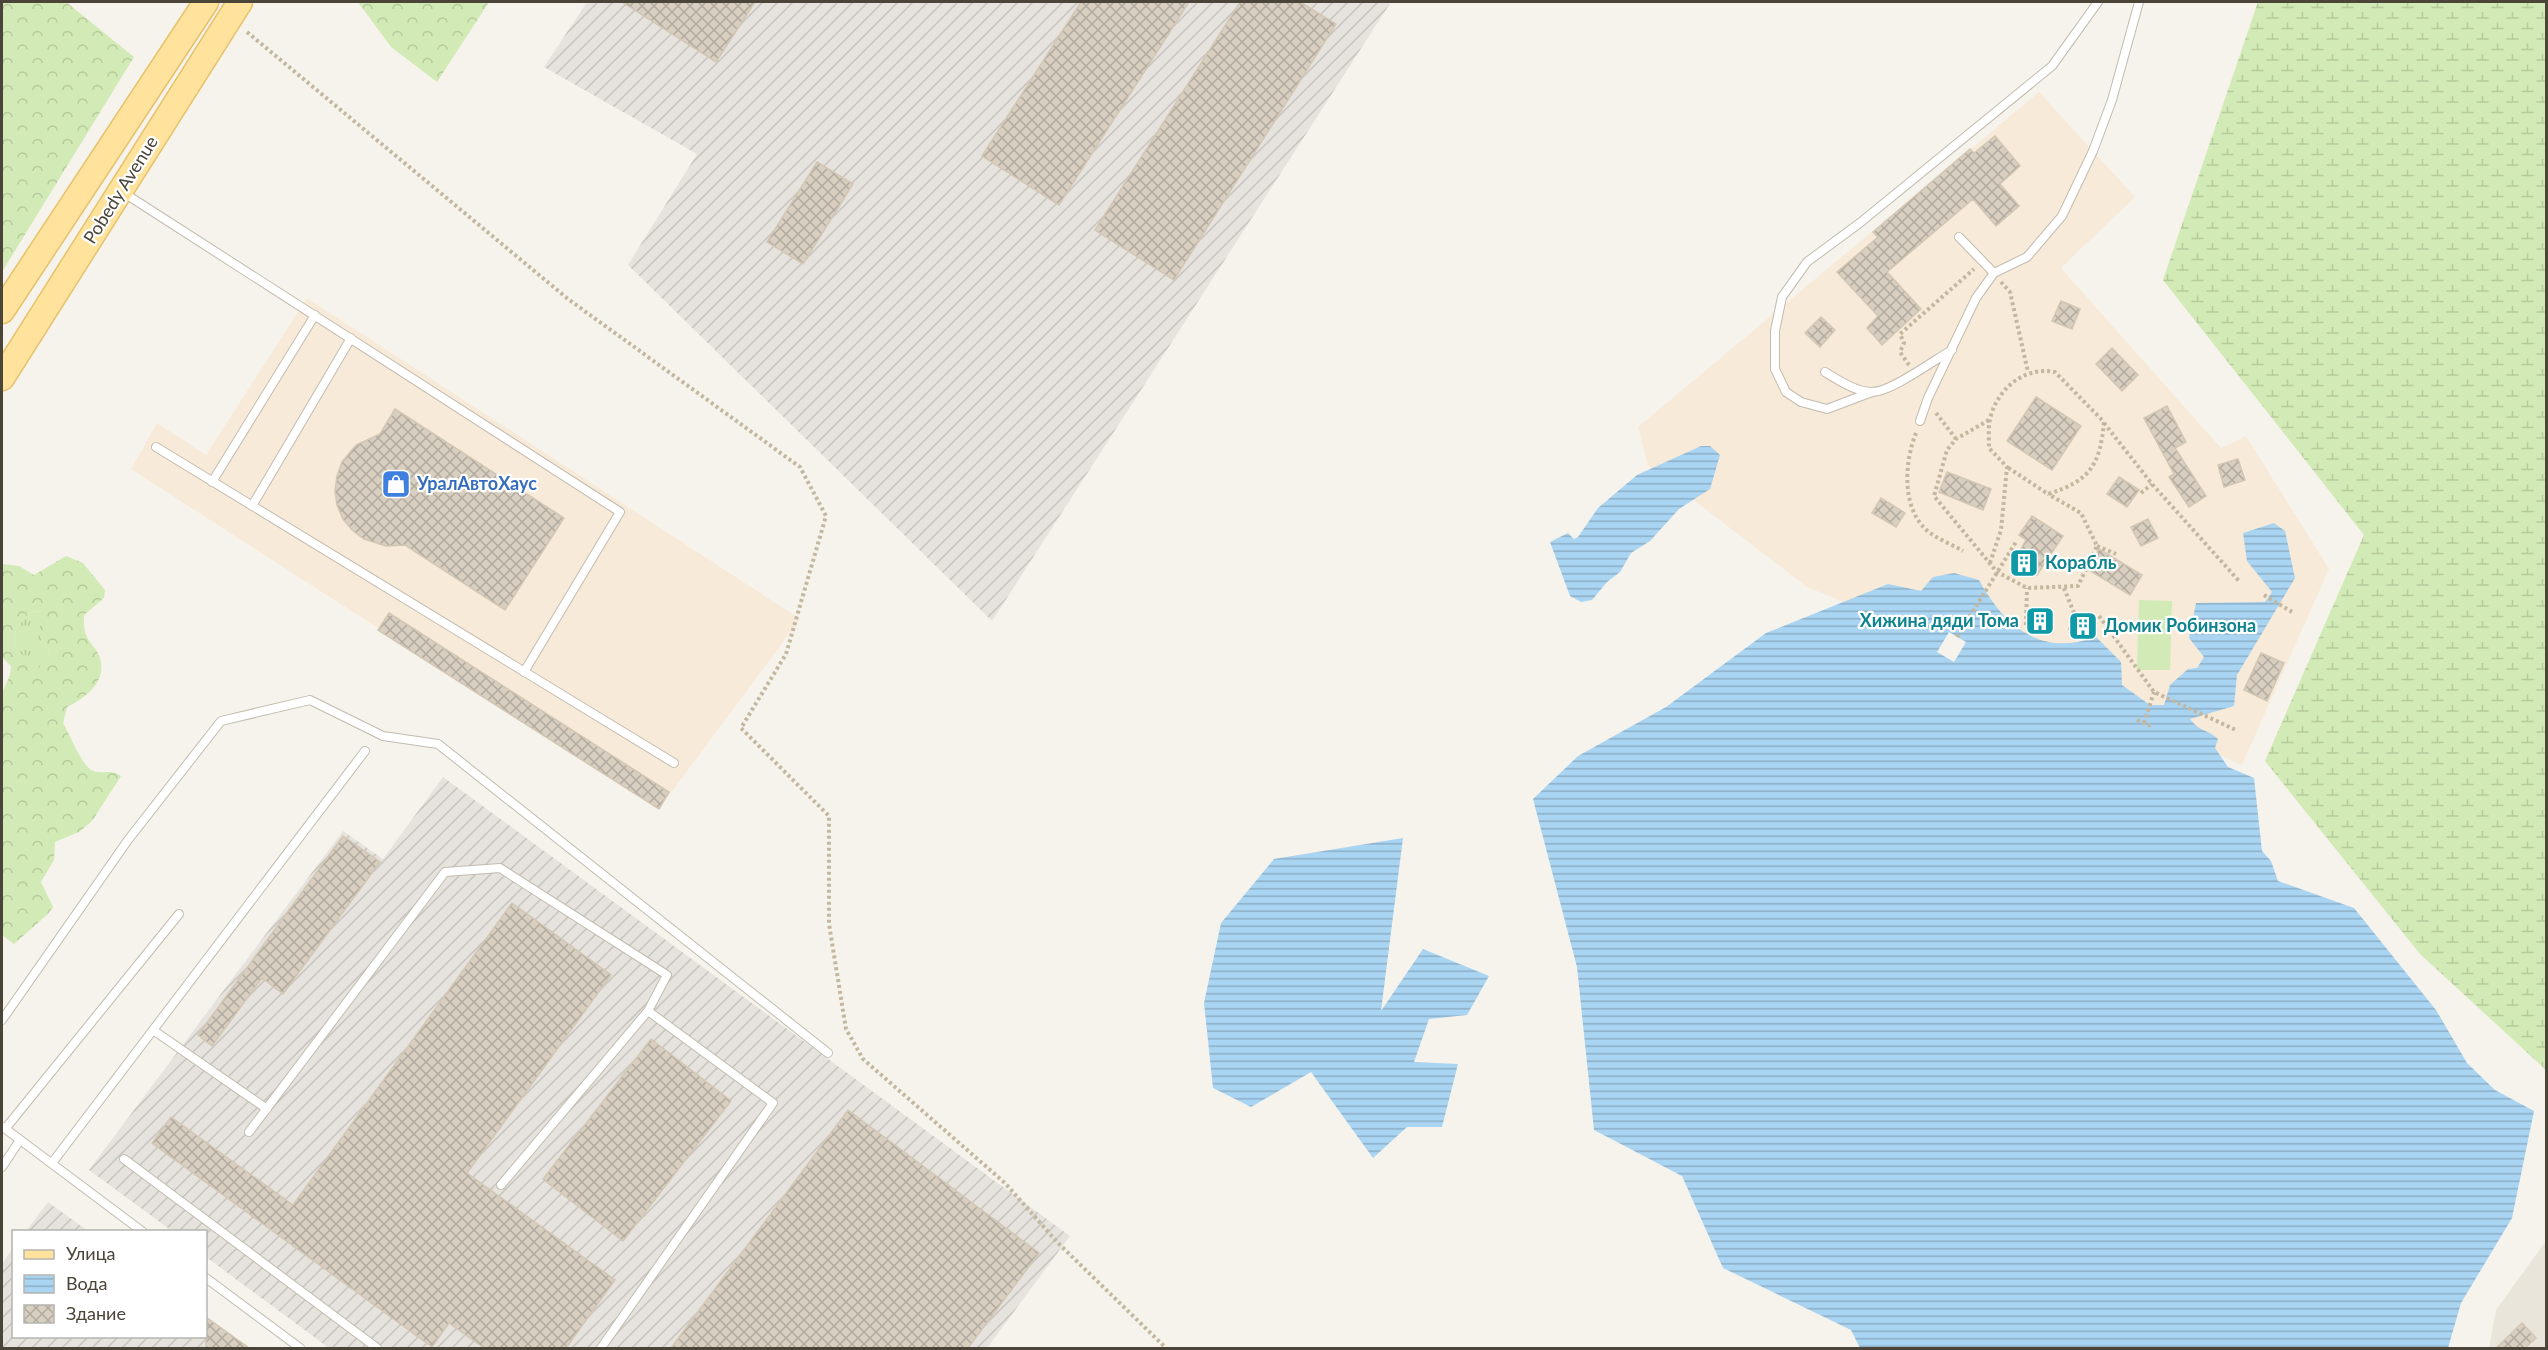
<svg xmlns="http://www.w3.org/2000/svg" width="2548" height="1350" font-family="Lato,sans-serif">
	<defs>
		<pattern id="industrial-furrows" width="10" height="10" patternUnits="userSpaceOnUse" patternTransform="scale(1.5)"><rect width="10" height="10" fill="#e6e2dd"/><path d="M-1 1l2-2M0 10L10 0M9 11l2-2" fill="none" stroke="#c7c3be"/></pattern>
		<pattern id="grass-tufts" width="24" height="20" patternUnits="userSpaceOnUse" patternTransform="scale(1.5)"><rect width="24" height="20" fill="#d2eab5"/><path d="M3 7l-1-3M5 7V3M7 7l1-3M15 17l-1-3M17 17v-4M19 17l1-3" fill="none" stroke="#b6ca9c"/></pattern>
		<pattern id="forest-crowns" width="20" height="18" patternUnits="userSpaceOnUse" patternTransform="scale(1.5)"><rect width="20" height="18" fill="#d2eab5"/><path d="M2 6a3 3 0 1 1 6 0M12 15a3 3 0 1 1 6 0" fill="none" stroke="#b6ca9c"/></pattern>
		<pattern id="wetland-marsh" width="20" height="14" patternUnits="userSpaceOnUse" patternTransform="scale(1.5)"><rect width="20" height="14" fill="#d2eab5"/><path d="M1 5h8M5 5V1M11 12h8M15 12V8" fill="none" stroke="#b6ca9c"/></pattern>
		<pattern id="water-rules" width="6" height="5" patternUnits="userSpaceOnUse" patternTransform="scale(1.5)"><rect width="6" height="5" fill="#a9d4f2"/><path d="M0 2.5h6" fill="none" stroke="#8caec5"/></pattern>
		<pattern id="building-cross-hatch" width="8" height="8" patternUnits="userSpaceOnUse" patternTransform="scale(1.5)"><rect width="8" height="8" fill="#d8cfc1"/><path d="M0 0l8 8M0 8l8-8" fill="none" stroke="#b1aa9e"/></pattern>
	</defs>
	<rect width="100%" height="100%" fill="#f6f3ec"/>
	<path fill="#eae5da" d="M2546,1241V1348H2489L2496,1310Z"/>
	<path fill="#f7ead8" d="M2039,92L2135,197L2061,268L2221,448L2246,436L2329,569L2242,765L1807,587L1648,465L1638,427Z
		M307,298L800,619L659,809L131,469L157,423L206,455Z"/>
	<path fill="url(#industrial-furrows)" d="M587,2H1391L992,621L628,265L697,154L544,67Z
		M443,777L1070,1236L987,1348H329L206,1257V1232L172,1231L89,1170L343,831L383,859Z
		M48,1202L88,1231H26Z
		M13,1248L14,1336H206V1317L249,1348H2V1264Z"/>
	<path fill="url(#grass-tufts)" d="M31,611L40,612V637L50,652L37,672L14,646L16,628Z"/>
	<path fill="url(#forest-crowns)" fill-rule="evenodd" d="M2,2H66L134,57L2,272Z
		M358,2H489L437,82L391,47Z
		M66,556L83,563L105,590L104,598L84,615C82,645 97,642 101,662C105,683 84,699 67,707L63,723C69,733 83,768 93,771C105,775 109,768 121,776L92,821L79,832L55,842L54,860L41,882L53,907L48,914L14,944L2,935V693L10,675L11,666L2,657V564L19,566L34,575ZM31,611L40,612V637L50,652L37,671L14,646L16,628Z"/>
	<path fill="url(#wetland-marsh)" d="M2258,2H2546V1070L2420,954L2265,761L2364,535L2163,280Z"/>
	<path fill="#d2eab5" d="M2139,600L2172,601L2170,670H2137Z"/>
	<path fill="url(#water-rules)" d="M1701,446H1710L1720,455L1710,489L1679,509L1650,541L1631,553L1620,572L1607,582L1592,600L1581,602L1570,596L1550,542L1568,533L1574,539L1578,537L1598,508L1637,475Z
		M2274,523L2285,531L2295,578L2237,675L2234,706L2190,719C2201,733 2206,728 2218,739L2215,748L2228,767L2254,778L2262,851L2271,861L2278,881L2354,908L2436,1010L2467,1063L2495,1090L2534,1111L2512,1218L2461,1303L2448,1348H1860L1851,1330L1723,1268L1682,1176L1594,1130L1577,967L1533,799L1578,756L1666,707L1766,633L1888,584L1921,591L1933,577L1954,573L1979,580C2005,627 2041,657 2096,637L2121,662L2122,685L2150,705H2164L2170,685L2188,669L2197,668L2204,657L2189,638L2196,603L2265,602L2272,592L2247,561L2243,533Z
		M1403,838L1381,1011L1423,949L1489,976L1467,1015L1429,1019L1414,1062L1458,1064L1442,1127H1407L1373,1158L1311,1072L1251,1107L1213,1088L1204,1003L1221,923L1274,859Z"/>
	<path fill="#f6f3ec" d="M1949,632L1966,642L1954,662L1937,652Z"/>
	<path fill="url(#building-cross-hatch)" stroke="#d3c7b4" stroke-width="1.5" d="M622,2H755L716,62Z
		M1081,2H1189L1059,205L982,156Z
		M1240,2H1300L1336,24L1174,280L1095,230Z
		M1995,136L2020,166L2000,184L2019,206L1996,226L1973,199L1887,272L1921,309L1882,345L1867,328L1878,316L1837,272L1878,237L1873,232L1970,149L1974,153Z
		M817,162L853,184L803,264L767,242Z
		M2061,301L2080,309L2072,329L2052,321Z
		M1821,317L1835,330L1820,347L1805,333Z
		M2112,348L2138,375L2122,391L2096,364Z
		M2036,397L2081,426L2052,470L2007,441Z
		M2167,406L2186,442L2175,448L2206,496L2189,507L2169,477L2174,474L2144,418Z
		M395,409L564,518L505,610L405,545L386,546L364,539L352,530L343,519L337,505L335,491L337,476L342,462L356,445L380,434Z
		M2238,459L2245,480L2224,487L2218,465Z
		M1947,472L1991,489L1983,510L1939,492Z
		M2119,477L2139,490L2127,507L2107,494Z
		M1881,498L1905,513L1896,527L1872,513Z
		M2032,516L2063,536L2037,575H2026L2011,566L2026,540L2019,535Z
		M2148,519L2158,538L2141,546L2131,527Z
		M2099,549L2142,575L2130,595L2087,569Z
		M2032,611L2050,613L2048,630L2031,628Z
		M389,613L669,792L659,809L378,630Z
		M2078,613L2095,618L2088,638L2072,633Z
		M2261,653L2284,663L2267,701L2244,690Z
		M343,836L380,862L283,994L262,978L212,1046L198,1035Z
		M512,903L611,975L467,1173L615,1280L566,1348H484L449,1323L432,1347L152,1143L171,1117L293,1205Z
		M651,1039L731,1101L623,1241L543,1179Z
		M848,1110L1039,1253L968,1348H671Z
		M206,1317L249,1348H206Z
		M2522,1323L2536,1338L2525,1348H2496Z"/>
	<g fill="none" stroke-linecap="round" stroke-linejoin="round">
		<g stroke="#c2bbae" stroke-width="10">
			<path id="lane" d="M124,193L620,512L524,672
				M1959,237L1994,273L2027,257L2062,216L2093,151L2112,100L2139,2
				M1825,372C1838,380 1856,392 1872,392C1891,392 1934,360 1952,350
				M1872,392L1827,409L1801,402L1786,392L1775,369V331L1782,297L1807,262L1861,222L2052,66L2098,2
				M1920,421L1928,398L1976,298L1994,273
				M156,447L674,763
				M212,482L315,315
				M252,506L351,338
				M2,1020L128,840L221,721L310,700L383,736L438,744L828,1053
				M153,1030L267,1109
				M3,1127L143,1232
				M5,1129L179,914
				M249,1132L445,872L500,868L667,975L648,1011L773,1103L601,1348
				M124,1159L377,1348
				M52,1163L365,751
				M2,1167L20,1140
				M501,1185L648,1011
				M206,1278L300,1348"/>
		</g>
		<g stroke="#e6c16a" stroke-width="27">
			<path id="primary" d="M2,311L206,2
				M2,378L240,2"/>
		</g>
		<path stroke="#c4b79f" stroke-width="4" stroke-dasharray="3 3" stroke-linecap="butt" d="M247,32L568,299L800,467L826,516L786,654L741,728L829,816V924L846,1029L863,1059L1005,1183L1058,1243L1166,1348
			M2001,282L2010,292L2028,372
			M1909,365L1900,352L1904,343L1900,334L1974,269
			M1936,413L1956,439
			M1989,420L1956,439L1947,450L1934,496L1997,572L2027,588L2078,586L2097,546L2081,513L2048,494
			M2104,423L2152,484L2239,581
			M1916,433C1904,463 1901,511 1930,533C1940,540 1953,545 1963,551
			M2141,493L2152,484
			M2097,546L2116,554
			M1990,563L2001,530L2007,467L1989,448C1989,439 1988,428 1990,419C1997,389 2024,366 2055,372L2104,422C2100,465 2090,481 2048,494L2007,467
			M2064,588L2074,613L2069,633
			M2264,595L2292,612
			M2099,616L2154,692L2236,730
			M2026,625L2027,588
			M1957,637L2016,542
			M2137,720L2151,726
			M2144,723L2154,692"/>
		<use href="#lane" stroke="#fff" stroke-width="8"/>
		<use href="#primary" stroke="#ffe39c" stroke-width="24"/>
	</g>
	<defs>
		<g id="shop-square" transform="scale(1.5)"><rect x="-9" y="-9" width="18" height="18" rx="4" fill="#3f7fe0" stroke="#fff"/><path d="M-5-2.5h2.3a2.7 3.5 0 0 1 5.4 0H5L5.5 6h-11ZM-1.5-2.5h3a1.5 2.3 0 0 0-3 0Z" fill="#fff"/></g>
		<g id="building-square" transform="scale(1.5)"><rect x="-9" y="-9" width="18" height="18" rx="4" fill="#0f9aa8" stroke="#fff"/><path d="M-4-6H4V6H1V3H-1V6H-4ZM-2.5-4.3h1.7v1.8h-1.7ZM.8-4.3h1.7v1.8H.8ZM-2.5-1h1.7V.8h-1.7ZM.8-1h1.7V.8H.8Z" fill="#fff"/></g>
	</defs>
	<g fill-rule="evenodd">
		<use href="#shop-square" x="396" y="484"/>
		<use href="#building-square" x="2024" y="563"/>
		<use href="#building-square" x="2040" y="621"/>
		<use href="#building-square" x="2083" y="626"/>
	</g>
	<g text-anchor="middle" stroke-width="4.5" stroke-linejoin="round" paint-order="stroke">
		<g font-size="18" fill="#4b4439" stroke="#fff">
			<text transform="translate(121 190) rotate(-58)" y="6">Pobedy Avenue</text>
		</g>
		<g font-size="18" font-weight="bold" fill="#366cbe" stroke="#fff" text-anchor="start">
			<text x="417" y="490">УралАвтоХаус</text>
		</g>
		<g font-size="18" font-weight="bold" fill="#0d838f" stroke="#fff" text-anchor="start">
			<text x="2045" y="569">Корабль</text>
			<text x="2019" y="627" text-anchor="end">Хижина дяди Тома</text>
			<text x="2104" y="632">Домик Робинзона</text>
		</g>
	</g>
	<rect width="2548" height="1350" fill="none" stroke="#4b4439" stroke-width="6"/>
	<rect x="12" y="1230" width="195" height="108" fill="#ffffff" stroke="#b7b4b0" stroke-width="1.5"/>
	<rect x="24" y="1250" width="30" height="9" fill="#ffe39c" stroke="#b7b4b0" stroke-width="1.5"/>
	<text x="66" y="1260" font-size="18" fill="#4b4439">Улица</text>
	<rect x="24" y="1275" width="30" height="18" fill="url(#water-rules)" stroke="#b7b4b0" stroke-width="1.5"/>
	<text x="66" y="1290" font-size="18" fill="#4b4439">Вода</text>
	<rect x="24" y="1305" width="30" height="18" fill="url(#building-cross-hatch)" stroke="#b7b4b0" stroke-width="1.5"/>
	<text x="66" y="1320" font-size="18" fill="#4b4439">Здание</text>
</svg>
